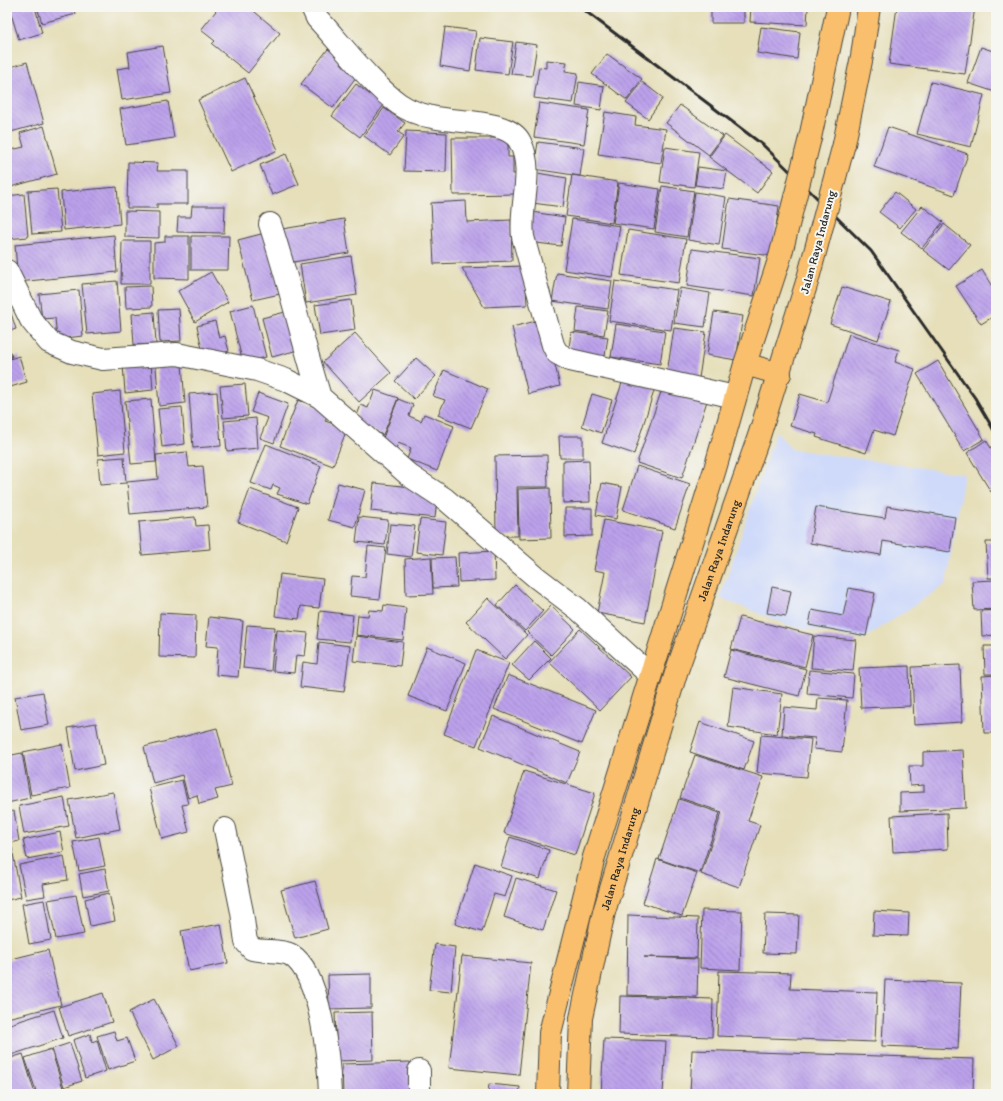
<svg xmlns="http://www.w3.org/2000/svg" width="1003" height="1101" font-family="Itim,sans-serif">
	<defs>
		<pattern id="building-back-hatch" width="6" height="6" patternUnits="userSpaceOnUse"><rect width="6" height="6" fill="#bca1eb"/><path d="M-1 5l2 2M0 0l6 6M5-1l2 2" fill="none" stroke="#9983bf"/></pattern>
	</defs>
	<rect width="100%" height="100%" fill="#f6f6f2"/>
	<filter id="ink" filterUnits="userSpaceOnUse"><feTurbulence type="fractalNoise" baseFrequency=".025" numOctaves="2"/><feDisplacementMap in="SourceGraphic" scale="8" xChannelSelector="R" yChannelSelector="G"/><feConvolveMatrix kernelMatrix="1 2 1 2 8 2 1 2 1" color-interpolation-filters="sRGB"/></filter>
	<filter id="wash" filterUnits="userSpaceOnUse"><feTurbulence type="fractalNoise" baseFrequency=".012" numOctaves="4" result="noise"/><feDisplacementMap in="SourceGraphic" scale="16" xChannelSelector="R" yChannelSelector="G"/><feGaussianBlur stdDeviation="0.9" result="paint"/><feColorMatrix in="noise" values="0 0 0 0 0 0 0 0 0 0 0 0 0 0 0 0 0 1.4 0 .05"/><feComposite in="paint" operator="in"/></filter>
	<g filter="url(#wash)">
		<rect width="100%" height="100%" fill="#e6dfba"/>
		<path fill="#cfdafa" d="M776,431L791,449L964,474L946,584L864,639L790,626L720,598Z"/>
		<g id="blocks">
			<path fill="url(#building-back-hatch)" d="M9,7H35L42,33L19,40Z
				M37,7H74L76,14L42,23Z
				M219,7H237L240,9L242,7H249L280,33L248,73L212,44L215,41L201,30Z
				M711,7H744V23H711Z
				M751,7H808L807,25L750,22Z
				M897,7H975L965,74L889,64Z
				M7,15L11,29L7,30Z
				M445,27L476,31L470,71L440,66Z
				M761,27L800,32L797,59L757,53Z
				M480,38L513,42L508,74L476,70Z
				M516,42L537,45L532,76L511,74Z
				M163,46L171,93L122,100L117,69L130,67L128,52Z
				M981,47L996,52L995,92L968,83Z
				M328,49L359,73L333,108L301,84Z
				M607,54L642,79L627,100L592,74Z
				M546,60L567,62L565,71L578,73L573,103L534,98L539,67L546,68Z
				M27,62L44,123L7,133V68Z
				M245,78L278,150L231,172L198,100Z
				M579,82L604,86L601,110L576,106Z
				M642,82L663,98L648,119L626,103Z
				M931,82L984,95L971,147L917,134Z
				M356,84L384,105L360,137L332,116Z
				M168,101L174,138L126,145L120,109Z
				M539,103L589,110L584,144L534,137Z
				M680,105L723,136L709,155L666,123Z
				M384,108L405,123L398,132L404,136L390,155L364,136Z
				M605,112L636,117L635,125L666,129L661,163L598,154Z
				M44,126L57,174L7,188V151L24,147L20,133Z
				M888,127L968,154L954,195L874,167Z
				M406,131L447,133L446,172L404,171Z
				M725,135L773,171L757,193L709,157Z
				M452,138H508V157H513V174H518V194L453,195Z
				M538,142L584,148L580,176L534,169Z
				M665,147L699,152L694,187L660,182Z
				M286,154L299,184L272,195L260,165Z
				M128,162L158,163L157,171H188V204H157V208H127Z
				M698,167L727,171L724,189L695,185Z
				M537,173L567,178L563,207L532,203Z
				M572,175L618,182L612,223L566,216Z
				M619,183L660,189L654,229L613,223Z
				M662,186L694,191L687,237L655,232Z
				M117,187L120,224L64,230L61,192Z
				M57,189L61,232L32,234L28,191Z
				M695,192L726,197L719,245L688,240Z
				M895,192L916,209L900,228L879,212Z
				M24,194L28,237L7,239V196Z
				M729,199L779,206L772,256L722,249Z
				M466,201L467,222L511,220L512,261L434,264L431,203Z
				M192,206H225L224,233L177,232L178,217H191Z
				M922,206L943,222L922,248L901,232Z
				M125,211L159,212V238L125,237Z
				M531,212L565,217L561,246L528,242Z
				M344,219L349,253L287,263L282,229Z
				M572,219L620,226L612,277L564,270Z
				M944,224L970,245L949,270L923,250Z
				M628,230L686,239L679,283L621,275Z
				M265,233L280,294L253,300L238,240Z
				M114,235L117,272L18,282L15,245Z
				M165,236H189V279L154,278V243L165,242Z
				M191,236H229L228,270H191Z
				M122,241H150V284H121Z
				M692,249L760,258L754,296L687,286Z
				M351,256L357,295L306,303L300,264Z
				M525,266L527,305L484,307L462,268Z
				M982,270L996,293V315L981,324L956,286Z
				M211,272L228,302L195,322L178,291Z
				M557,273L612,281L608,309L552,301Z
				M117,281L121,331L87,334L82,284Z
				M615,281L677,290L671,330L609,321Z
				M151,286L152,307L126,308L125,287Z
				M842,287L891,302L878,340L830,324Z
				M680,288L710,293L705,327L674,323Z
				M79,290L83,336L57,339L55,318L42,319L39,294Z
				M351,300L355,330L320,335L315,305Z
				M253,305L266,357L243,363L230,311Z
				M578,307L608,311L604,335L575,331Z
				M179,309L181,341L160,342L158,310Z
				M10,310L16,329L7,332V311Z
				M289,311L298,350L272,357L262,318Z
				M154,312L156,344L134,345L132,314Z
				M714,312L743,316L736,360L707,355Z
				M544,319L560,386L528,394L512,327Z
				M215,321L219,338L225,336L229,351L204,358L197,326Z
				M616,324L665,331L660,364L611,357Z
				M674,328L706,332L699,378L667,373Z
				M571,332L608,337L604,362L568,357Z
				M355,333L391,373L359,402L323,362Z
				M849,334L899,350L895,362L915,369L893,436L874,430L866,453L816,437L817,434L790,426L800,394L827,402Z
				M7,343L12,357L7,358Z
				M19,356L27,382L7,388V360Z
				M416,358L436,376L414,399L395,381Z
				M938,361L984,439L964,451L917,374Z
				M151,362L153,390L125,393L123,364Z
				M182,364L185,403L159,406L156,367Z
				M444,370L488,389L471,428L438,415L445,400L433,396Z
				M624,377L655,388L634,454L602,443Z
				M245,384L248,416L223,418L220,386Z
				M663,386L707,401L682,478L637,463Z
				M375,390L398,398L383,435L354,423L361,405L368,408Z
				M120,391L125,452L98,455L92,394Z
				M217,392L221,446L193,448L189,394Z
				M258,393L288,404L274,443L260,438L268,418L251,412Z
				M592,394L612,400L601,433L582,426Z
				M151,399L156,462L131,464L125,401Z
				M398,399L413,405L409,416L421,421L424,414L454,426L437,471L407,459L411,448L398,443L396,449L381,443Z
				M298,400L329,411L325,421L347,429L333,466L280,446Z
				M182,407L185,444L162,447L158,409Z
				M256,418L258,448L227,451L224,421Z
				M559,436H583V458H560Z
				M986,440L996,456V488L991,492L967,453Z
				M266,444L321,466L307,504L277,494L280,488L273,485L271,490L251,483Z
				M187,452L189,467L203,466L207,507L130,514L127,482L158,479L156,455Z
				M547,455L548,487H517L518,536H496L495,456Z
				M124,457L126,483L100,485L98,459Z
				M589,460L590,502L563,503V461Z
				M637,466L690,484L675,528L623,510Z
				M338,483L365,490L355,527L328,520Z
				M374,483L421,488L420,496L437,498L435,518L371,511Z
				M602,483L622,487L616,519L596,515Z
				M550,488L551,538L519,539L518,489Z
				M250,489L298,507L286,541L238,522Z
				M887,506L955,517L950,552L883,541L881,555L810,543L816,507L885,518Z
				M565,508H592V536L565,537Z
				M195,517L196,526L208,525L210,549L142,555L139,522Z
				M359,517L388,520L385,545L356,542Z
				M420,519L446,522L442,555L416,552Z
				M604,520L662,531L645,622L597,613L605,572L594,570Z
				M390,524L415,526L411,557L387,554Z
				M986,542H996V578H988Z
				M368,546L386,548L380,599L350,596L352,576L365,577Z
				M494,551L495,580L459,582L458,553Z
				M431,557L433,594L406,595L405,559Z
				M455,557L457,587L433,588L432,558Z
				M280,574L323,579L319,608L301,606L299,619L275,616Z
				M996,580V609L974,610L972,581Z
				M515,585L543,611L525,631L497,605Z
				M772,587L791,591L786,616L767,613Z
				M849,588L875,593L866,636L809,625L812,610L843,616Z
				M488,598L527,635L505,659L466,622Z
				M384,605L406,608L403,640L356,635L358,615L368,616L369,610L383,611Z
				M551,606L575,629L551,655L527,632Z
				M996,610V635L982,636L981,611Z
				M320,611L353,615L350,642L317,639Z
				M160,613L196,615L195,658L159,657Z
				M209,617L243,621L238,677L216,675L218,647L206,646Z
				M740,617L813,635L805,667L731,649Z
				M247,625L275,627L271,671L243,668Z
				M580,629L631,677L600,710L549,662Z
				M277,630L308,633L305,656L296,655L294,673L273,671Z
				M356,636L403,642L400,666L353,661Z
				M814,636L856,640L853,671L811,668Z
				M534,641L551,658L529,680L512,665Z
				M319,642L350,646L344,692L300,687L303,662L317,664Z
				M984,646H996V674H985Z
				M427,647L466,663L447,711L408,696Z
				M476,650L509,663L476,746L444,734Z
				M731,650L806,669L799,696L724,677Z
				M960,665L962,722L914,725L912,667Z
				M909,666L910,706L861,708L859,668Z
				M809,670L854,674L852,698L807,694Z
				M508,675L596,710L582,744L494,709Z
				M996,675V733H984L982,676Z
				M733,687L782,694L777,734L728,727Z
				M43,692L49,725L21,730L15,697Z
				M818,698L847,700L842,752L814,749L815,738L782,735L784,707L817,710Z
				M493,716L580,752L567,783L480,747Z
				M700,722L754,741L744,770L690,752Z
				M96,723L104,765L75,771L68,728Z
				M217,728L232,786L215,790L218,799L199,804L197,795L188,798L182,775L153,783L144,747Z
				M761,735L811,739L807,777L757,773Z
				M62,744L70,788L31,795L23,752Z
				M963,750L966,808L900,811V793L924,792V785L910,786L909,766H923V752Z
				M22,753L30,798L7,803V756Z
				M695,755L763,777L748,821L760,825L739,887L701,874L722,812L680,798Z
				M524,771L595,793L575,855L504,833Z
				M182,780L188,804L182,805L189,832L162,839L149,788Z
				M113,792L120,829L76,838L69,800Z
				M64,797L69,826L24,834L19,806Z
				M679,799L720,813L700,873L659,859Z
				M14,811L19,841L7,844V812Z
				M947,813L948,849L893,852L891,816Z
				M60,832L64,852L27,859L23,840Z
				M99,837L105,866L79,871L73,842Z
				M510,837L549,850L540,879L501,867Z
				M12,848L21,897L7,900V849Z
				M64,856L68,880L43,884L45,896L26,899L19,865Z
				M657,859L697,873L682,916L643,903Z
				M475,863L512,876L505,897L494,894L482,932L455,924Z
				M105,869L109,891L83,896L79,874Z
				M516,878L556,890L543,930L504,917Z
				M315,881L328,929L295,938L281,890Z
				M109,893L115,921L90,926L85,899Z
				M76,895L84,934L56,939L48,900Z
				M44,900L51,940L29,944L22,904Z
				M702,910L742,911L740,970L700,968Z
				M874,911L909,913L908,936L873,935Z
				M765,914L799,915L797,954L763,953Z
				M628,915L698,918L697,958L644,957L698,959L697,997L627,995Z
				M221,924L228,963L189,971L181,931Z
				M435,944L455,947L451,992L429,990Z
				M48,950L61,1005L7,1018V960Z
				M462,956L531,963L519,1075L449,1068Z
				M719,971L791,973L790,989L877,992L875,1042L717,1036Z
				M371,974V1008L329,1009L328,975Z
				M885,980L961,983L958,1049L882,1046Z
				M103,993L112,1022L68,1036L59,1007Z
				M620,996L713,999L712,1037L619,1034Z
				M154,999L179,1046L153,1060L129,1012Z
				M54,1010L63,1038L8,1056L7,1025Z
				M372,1012L373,1060L337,1061L335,1013Z
				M114,1031L117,1041L127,1038L135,1061L108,1070L97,1036Z
				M90,1034L92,1042L97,1040L106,1071L85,1078L73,1040Z
				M604,1039L666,1041L663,1094H601Z
				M70,1043L82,1081L64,1087L52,1049Z
				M51,1049L63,1088L45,1094H37L25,1058Z
				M692,1050L974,1059L973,1094H690Z
				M23,1054L35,1094H7V1059Z
				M410,1062L411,1094H343L342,1064Z
				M489,1084L520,1087L519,1094H488Z"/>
		</g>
	</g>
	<g filter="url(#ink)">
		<use href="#blocks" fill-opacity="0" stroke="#474640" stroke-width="1"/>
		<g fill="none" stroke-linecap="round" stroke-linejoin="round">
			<g stroke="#474640" stroke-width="24">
				<path id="street" d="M312,7L317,18C342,45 370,83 399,104C408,110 421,115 432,117C454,123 509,119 520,142C535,172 519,205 523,237L553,345L557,353L570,360L735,397
					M270,224C289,281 302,340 320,397
					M7,271L31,320L49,342L72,352L103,359L177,354L257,370L286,380L320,397L410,476L445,499L536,577L578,609L650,675
					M225,829L242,912L246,942L252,949C263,952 283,950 291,955C321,973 329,1062 330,1094
					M419,1094V1071"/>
			</g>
			<g stroke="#474640" stroke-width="24">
				<g id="highway">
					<path d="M810,138L838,7"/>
					<path d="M844,144L862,56L869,7"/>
					<path d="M745,364L780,374"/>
					<path d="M548,1094L550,1033L594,857L715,469L745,364L780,257"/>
					<path id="s1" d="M578,1094L581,1018L604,912L676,673L759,436L807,282"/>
				</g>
			</g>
			<use href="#street" stroke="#fff" stroke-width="22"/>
			<use href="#highway" stroke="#f9bf6d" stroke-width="22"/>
			<path stroke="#2b2b2b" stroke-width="3" d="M580,7L763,145L871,251L975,398L996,434"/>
			<g stroke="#474640" stroke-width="24" stroke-linecap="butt">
				<path id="highway-bridge" d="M780,257L810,138
					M807,282L844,144"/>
			</g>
			<use href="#highway-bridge" stroke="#f9bf6d" stroke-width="22"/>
		</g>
	</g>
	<g text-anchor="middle" stroke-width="4" stroke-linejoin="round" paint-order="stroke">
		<g font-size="12" fill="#2b2b2b" stroke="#f6f6f2">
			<text transform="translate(818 242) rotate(-75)" y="4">Jalan Raya Indarung</text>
			<text dy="4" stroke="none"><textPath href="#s1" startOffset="564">Jalan Raya Indarung</textPath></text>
			<text dy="4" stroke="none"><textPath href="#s1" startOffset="240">Jalan Raya Indarung</textPath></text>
		</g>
	</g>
	<rect width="1003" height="1101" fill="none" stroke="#f6f6f2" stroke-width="24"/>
</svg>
